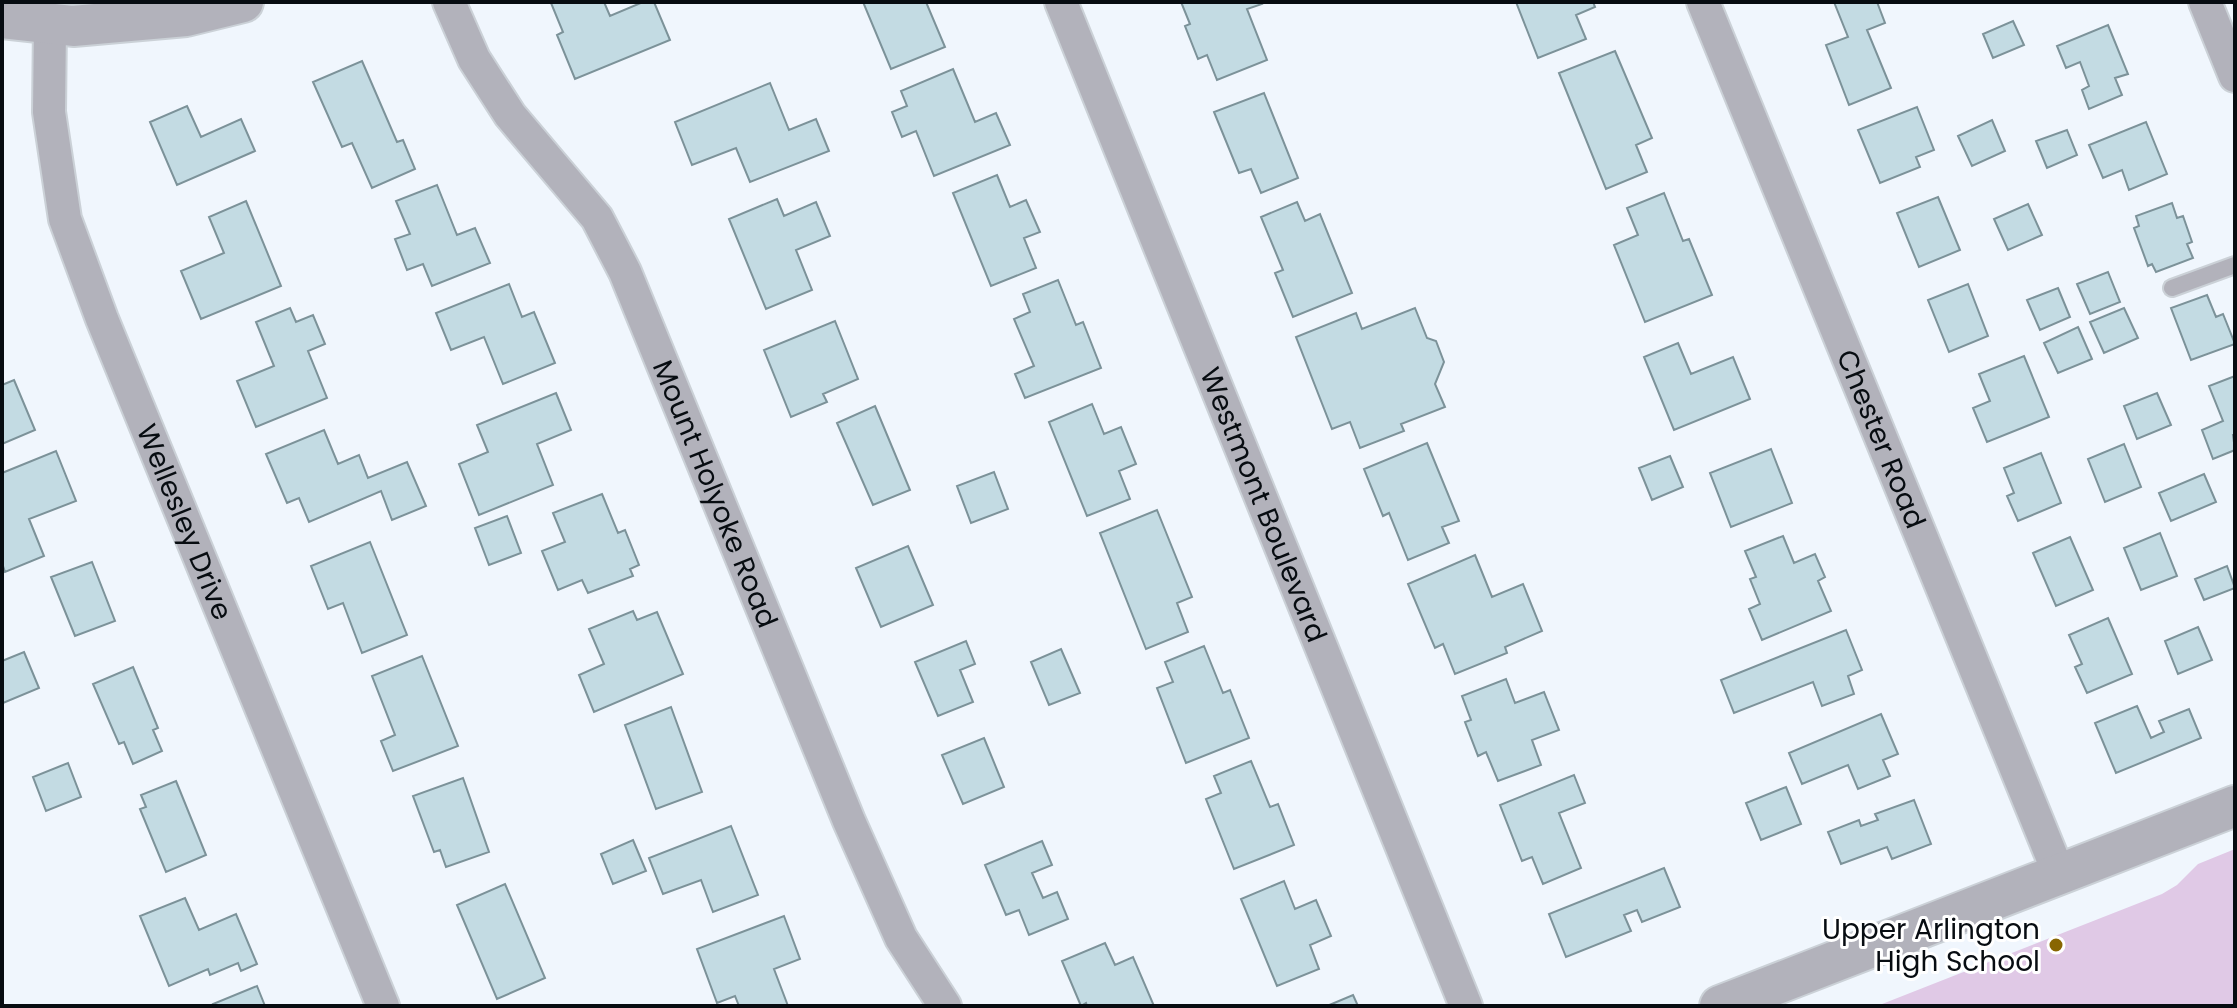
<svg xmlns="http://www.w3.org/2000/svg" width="2237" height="1008" font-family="Poppins,sans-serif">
	<rect width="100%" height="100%" fill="#f0f6fd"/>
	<path fill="#e0c9e6" d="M2235,849V1006H1877L2162,894L2177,885L2198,864Z"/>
	<path fill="#c3dbe3" stroke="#7c9299" stroke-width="2" d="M604,2L610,16L643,2H654L670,40L575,79L557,35L563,32L551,3Z
		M863,2H926L945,47L891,69Z
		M1181,2H1261L1262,4L1247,9L1267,60L1217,80L1207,55L1198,59L1185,26L1190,24Z
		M1516,2H1593L1595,7L1576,15L1586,39L1538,58Z
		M1834,2H1877L1885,23L1867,30L1891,88L1849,105L1826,45L1848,37Z
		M2013,21L2024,45L1993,58L1983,34Z
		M2108,25L2128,74L2115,78L2122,95L2089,109L2082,90L2089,86L2080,62L2066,68L2057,46Z
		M1615,51L1652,138L1636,145L1647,172L1606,189L1559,73Z
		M362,61L397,142L403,140L415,169L372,188L352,143L342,147L313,82Z
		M953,69L975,122L996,113L1010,145L934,176L916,131L902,137L892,112L907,106L901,91Z
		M770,83L789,130L816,119L829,151L750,182L736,148L692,165L675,122Z
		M1264,93L1298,178L1261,193L1251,169L1239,173L1214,112Z
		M187,106L201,137L241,119L255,151L177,185L150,122Z
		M1917,107L1934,150L1916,157L1920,167L1880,183L1858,130Z
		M1992,120L2005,151L1972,166L1958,136Z
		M2146,122L2167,174L2129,190L2122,170L2103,178L2089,145Z
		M2067,130L2077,155L2047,168L2036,141Z
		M997,175L1010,207L1026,200L1040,232L1024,238L1036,268L991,286L953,193Z
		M437,185L457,235L475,228L490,263L432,286L423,264L407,270L395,239L410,234L396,201Z
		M1664,193L1683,241L1689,239L1712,295L1645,322L1614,245L1638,235L1627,208Z
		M1938,197L1960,250L1919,267L1897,213Z
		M777,199L784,216L816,202L830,236L796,250L812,290L766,309L729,219Z
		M246,201L281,286L201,319L181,271L224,253L209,217Z
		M1297,202L1305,221L1320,214L1352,293L1293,317L1275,273L1283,270L1261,217Z
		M2172,203L2177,218L2183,216L2192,242L2187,244L2193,258L2156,272L2152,264L2148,266L2134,228L2139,226L2136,216Z
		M2028,204L2042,235L2008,250L1994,219Z
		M2108,272L2120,302L2090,314L2077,284Z
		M1058,280L1076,325L1083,322L1101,368L1025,398L1015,374L1034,366L1014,319L1030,312L1023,294Z
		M509,284L522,317L534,312L555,363L503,384L484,337L451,350L436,313Z
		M1968,284L1988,336L1949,352L1928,300Z
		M2058,288L2070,317L2040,330L2027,300Z
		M2207,295L2216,317L2223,314L2235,344L2191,360L2171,308Z
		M290,308L296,322L313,315L325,344L308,351L327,398L256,427L237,381L274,366L256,322Z
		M1415,308L1427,338L1436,341L1444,362L1435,384L1445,407L1401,424L1404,431L1360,448L1350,422L1332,429L1296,337L1356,313L1362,329Z
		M2124,308L2138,338L2104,353L2090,322Z
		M835,321L858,379L823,394L827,402L791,417L764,350Z
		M2078,327L2092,359L2058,373L2044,343Z
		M1678,343L1691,374L1733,357L1750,399L1674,430L1644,357Z
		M2024,356L2049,417L1987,442L1973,408L1990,401L1979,374Z
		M2235,376V435H2233L2235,450L2213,459L2202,430L2223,421L2209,386Z
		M14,380L35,430L2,444V385Z
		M556,393L571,430L537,444L553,485L479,515L459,464L488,452L477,425Z
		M2157,393L2171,425L2137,439L2124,406Z
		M1092,404L1104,434L1121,427L1136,464L1119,471L1130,499L1087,516L1049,422Z
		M875,406L910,490L873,505L837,423Z
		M324,430L338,464L359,455L368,478L407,462L426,506L392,520L381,491L309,522L299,498L287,503L266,454Z
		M1427,443L1459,521L1442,527L1449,543L1408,560L1389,513L1383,516L1364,469Z
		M2124,444L2141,487L2105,502L2088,459Z
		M1771,449L1792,503L1731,527L1710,473Z
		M56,451L76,501L29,519L44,556L5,572L2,563V473Z
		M2041,453L2061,503L2018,521L2007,496L2014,493L2004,468Z
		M1670,456L1683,487L1652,500L1639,468Z
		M994,472L1008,509L971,523L957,486Z
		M2204,474L2216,502L2171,521L2159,493Z
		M602,494L618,533L625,530L639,565L630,569L633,576L588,593L582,580L558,590L542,551L565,542L553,513Z
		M1157,510L1192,597L1177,603L1188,632L1146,649L1100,533Z
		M507,516L521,553L489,565L475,528Z
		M2160,533L2177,576L2141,590L2124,548Z
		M1783,536L1794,563L1815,554L1825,577L1818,581L1831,611L1762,640L1749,609L1760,604L1750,579L1756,577L1745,551Z
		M2070,537L2093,590L2056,606L2033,553Z
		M370,542L407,635L362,653L343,603L328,609L311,566Z
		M908,546L933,605L881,627L856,568Z
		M1475,555L1492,597L1523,584L1542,631L1505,647L1507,653L1455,674L1443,644L1435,648L1408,584Z
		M92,562L115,621L75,636L51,577Z
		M2227,566L2235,588L2204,600L2195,579Z
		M633,611L637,620L657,612L683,674L594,712L579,675L604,664L589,629Z
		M2108,618L2132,674L2087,693L2075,667L2082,664L2069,635Z
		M2198,627L2212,660L2178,674L2165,641Z
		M1846,630L1862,670L1848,676L1854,694L1822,706L1813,682L1734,713L1721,680Z
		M966,641L975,664L960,670L973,702L938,716L915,662Z
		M1204,646L1223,693L1230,690L1249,738L1186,763L1157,688L1173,682L1165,662Z
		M1061,649L1080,693L1049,705L1031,662Z
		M24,652L39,688L3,703L2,661Z
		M422,656L458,746L393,771L381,741L395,735L372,676Z
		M133,667L158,728L153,730L162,751L133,764L124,742L119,744L93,684Z
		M1506,679L1515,703L1544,692L1559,730L1532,740L1541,765L1498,781L1486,752L1478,756L1465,722L1471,720L1462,696Z
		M2137,706L2151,738L2164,732L2159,721L2189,709L2201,738L2116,773L2095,723Z
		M671,707L702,792L656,809L625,725Z
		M1881,714L1898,754L1883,760L1890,776L1858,789L1848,765L1802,784L1789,753Z
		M984,738L1004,787L963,804L942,755Z
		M1251,761L1270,807L1278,804L1294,845L1234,869L1206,799L1221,793L1214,776Z
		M68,763L81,797L46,811L33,777Z
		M1574,775L1585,803L1559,813L1581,868L1543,884L1532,857L1522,861L1500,805Z
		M463,778L489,852L446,867L440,850L434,852L413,796Z
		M176,781L206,855L166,872L140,809L146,807L141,795Z
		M1786,787L1801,824L1761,840L1746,803Z
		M1914,800L1931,844L1892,859L1887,847L1841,864L1828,832L1859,820L1861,826L1878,820L1875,814Z
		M731,826L758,895L713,912L701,880L663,894L649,858Z
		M633,840L646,871L613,884L601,854Z
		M1042,841L1052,865L1032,873L1043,898L1057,892L1068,919L1029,935L1019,910L1006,915L985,865Z
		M1664,868L1680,907L1642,922L1637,910L1624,915L1631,931L1566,957L1549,914Z
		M1284,881L1295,909L1316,900L1331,936L1310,945L1319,969L1277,986L1241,899Z
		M505,884L545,978L497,999L457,905Z
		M185,898L199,930L236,914L257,964L241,971L238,963L210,975L208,969L169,986L140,916Z
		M784,916L800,959L774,969L788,1006H739L735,996L717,1003L697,949Z
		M1105,943L1115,965L1133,957L1154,1006H1087L1086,1003L1081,1006L1062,961Z
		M257,986L265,1006H214L213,1004Z
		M1353,995L1358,1006H1327Z"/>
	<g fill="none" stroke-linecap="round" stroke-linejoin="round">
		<g stroke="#cbd1d7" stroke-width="20">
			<path id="service" d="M2172,288L2235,265"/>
		</g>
		<g stroke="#cbd1d7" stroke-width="36">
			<g id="minor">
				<path id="s1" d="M449,2L474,59L510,115L597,218L625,272L849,821L901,938L945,1006"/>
				<path id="s2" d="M1061,2L1466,1006"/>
				<path id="s3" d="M1703,2L2059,874"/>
				<path d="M2205,2L2235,76"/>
				<path id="s4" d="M50,24L49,112L65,219L102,319L383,1006"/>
			</g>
		</g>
		<g stroke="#cbd1d7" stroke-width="44">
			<path id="tertiary" d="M2,18L73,26L186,16L243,2
				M1720,1006L2235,806"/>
		</g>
		<use href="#service" stroke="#b2b2bb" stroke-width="16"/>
		<use href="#minor" stroke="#b2b2bb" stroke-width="32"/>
		<use href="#tertiary" stroke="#b2b2bb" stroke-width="40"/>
	</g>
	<circle fill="#886602" stroke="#fff" stroke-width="3" cx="2056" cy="945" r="8"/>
	<g text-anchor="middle" stroke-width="6" stroke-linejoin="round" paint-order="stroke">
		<g font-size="28" fill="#070c11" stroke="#fff">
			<text dy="10" stroke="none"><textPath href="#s3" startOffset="472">Chester Road</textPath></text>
			<text dy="10" stroke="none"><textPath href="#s1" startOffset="564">Mount Holyoke Road</textPath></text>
			<text dy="10" stroke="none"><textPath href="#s2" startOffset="542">Westmont Boulevard</textPath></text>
			<text dy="10" stroke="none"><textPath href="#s4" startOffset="522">Wellesley Drive</textPath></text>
		</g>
		<g font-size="28" fill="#070c11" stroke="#fff" text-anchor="end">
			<text x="2040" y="939">Upper Arlington<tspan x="2040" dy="32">High School</tspan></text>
		</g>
	</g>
	<rect width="2237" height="1008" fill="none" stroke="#070c11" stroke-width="8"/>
</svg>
